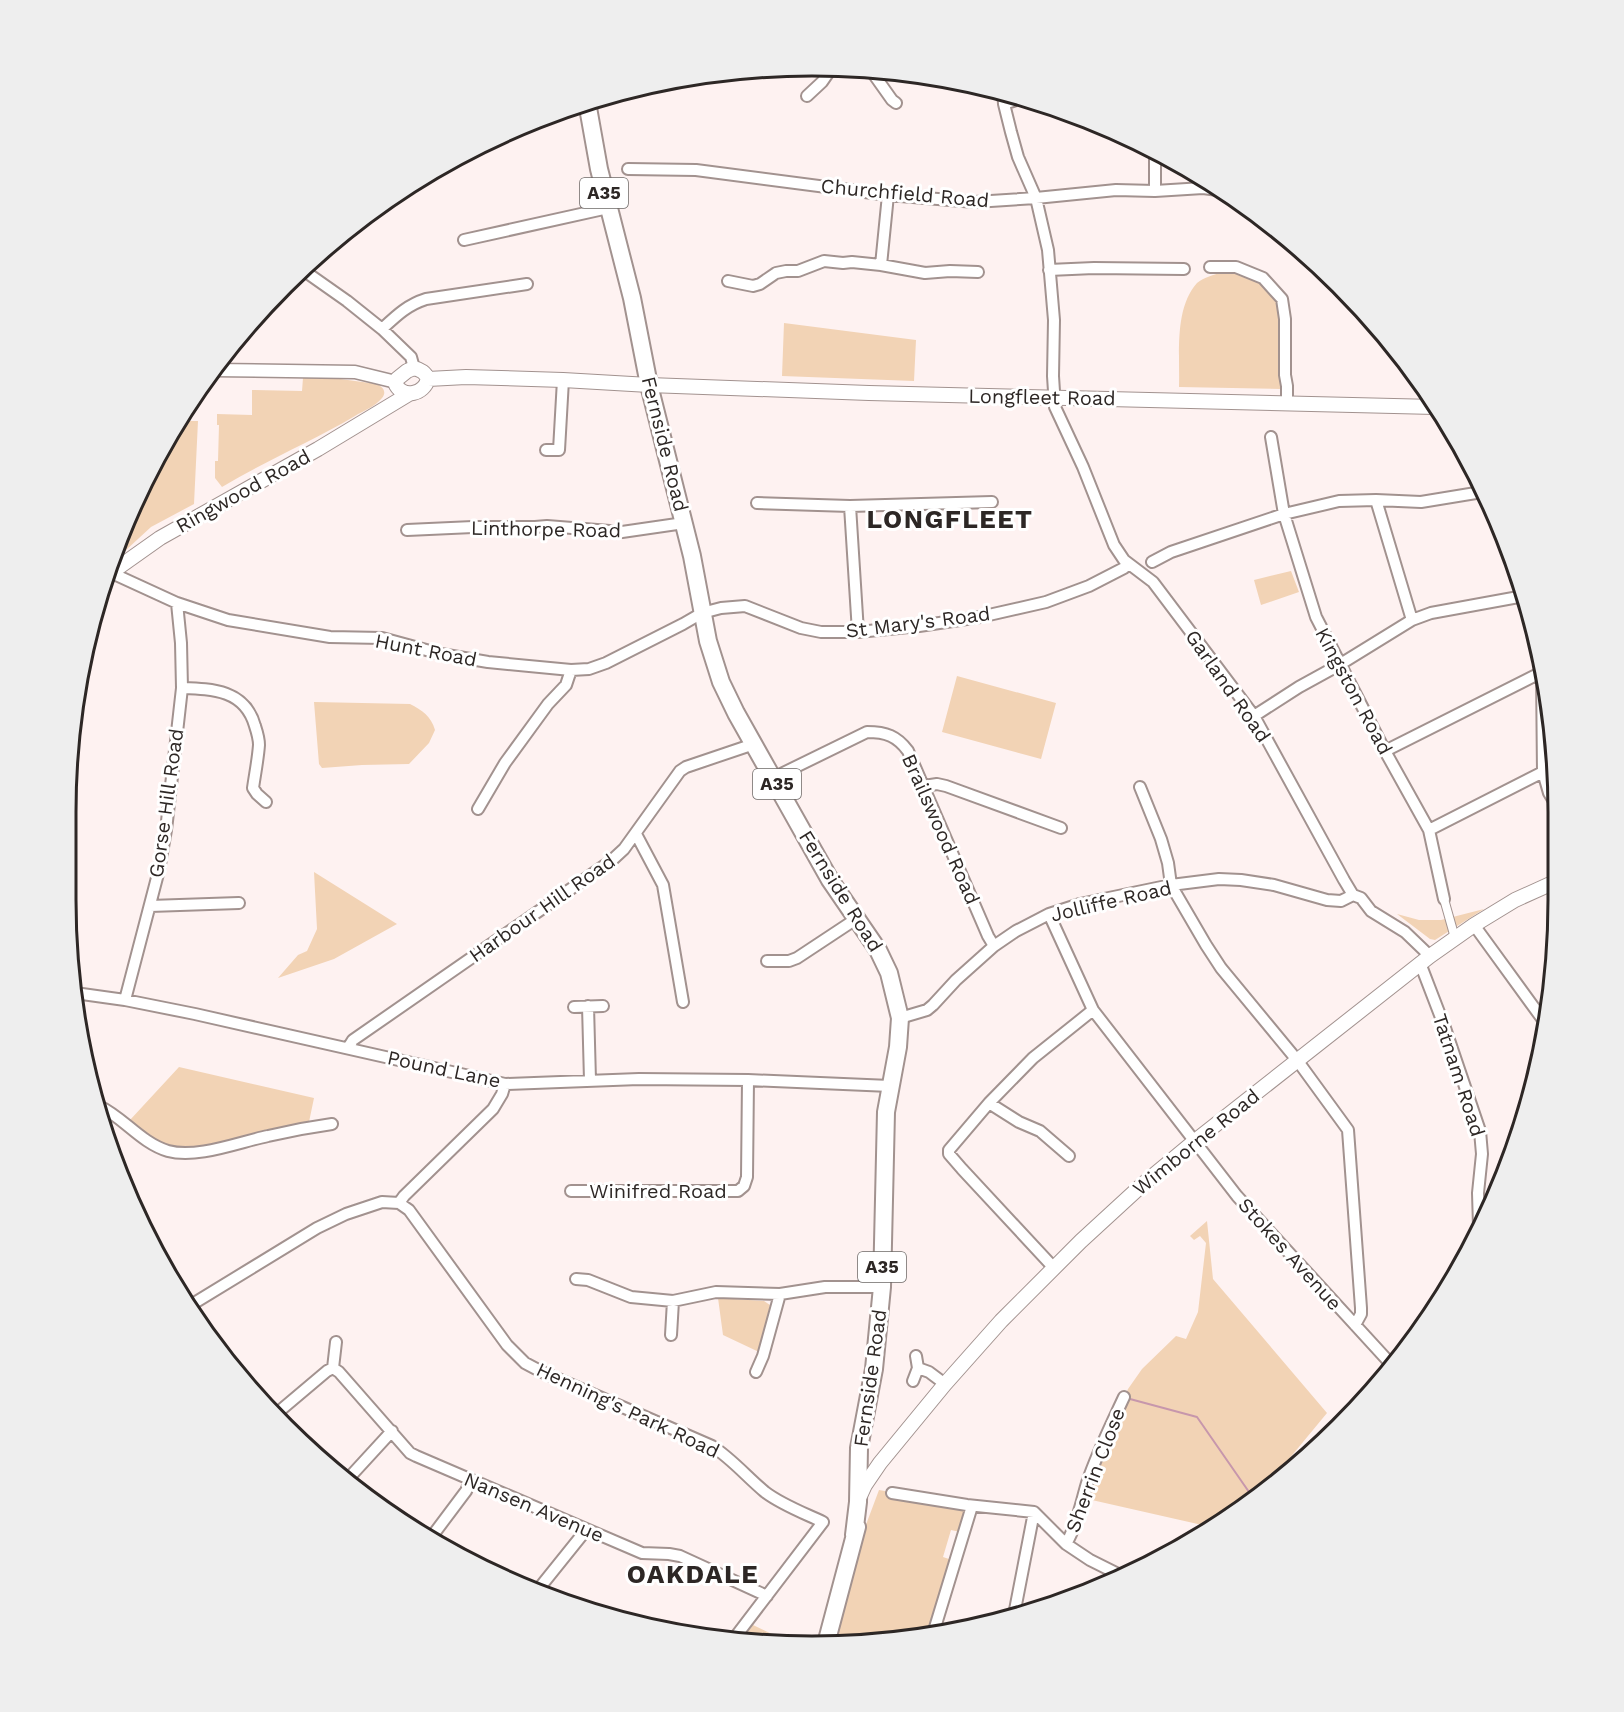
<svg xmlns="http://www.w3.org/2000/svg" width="1624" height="1712" font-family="'Work Sans',sans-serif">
	<rect width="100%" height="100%" fill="#fef2f1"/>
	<path fill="#f2d3b5" d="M1222,272C1296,274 1282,336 1282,389L1179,387C1180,354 1174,309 1197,283C1204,277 1214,275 1222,272Z
		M784,323L916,340L914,381L782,376Z
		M326,377L377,384C383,387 387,392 382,398C376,406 363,411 355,416C311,442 265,461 222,487L215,478V461H218L219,425H217V414L252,415V390L302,391L303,378Z
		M181,421H198L194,504L151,527L113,562L143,482Z
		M1291,571L1299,592L1261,605L1254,580Z
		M957,676L1056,703L1041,759L942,732Z
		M314,702L410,704C422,710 431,716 435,730L429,743L409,764L362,765L322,768L319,764Z
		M314,872L397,924L334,959L278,978L298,955L307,951L317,929Z
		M1484,909L1435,940L1430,939L1397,914L1419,920H1441Z
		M179,1067L314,1098L309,1122L215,1146C180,1152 155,1148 130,1120Z
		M1207,1221L1213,1279L1327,1413L1284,1465L1279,1479L1211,1527L1083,1498L1104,1441L1128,1389L1142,1369L1176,1336L1186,1339L1198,1312L1206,1243L1200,1236L1194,1240L1190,1236Z
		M718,1298L764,1301L770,1305L759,1352L723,1335Z
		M879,1490L967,1505L960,1532L951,1530L943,1557L952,1560C947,1576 933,1632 919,1637C911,1640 903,1637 896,1635L894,1640H835L861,1538Z
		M753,1625L784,1640H742Z"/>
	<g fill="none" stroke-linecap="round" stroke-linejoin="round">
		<path stroke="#c797ac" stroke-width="2" d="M1130,1399L1197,1417L1249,1492"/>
		<g stroke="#a2928f" stroke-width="10">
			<path id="pedestrian" d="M1444,899L1455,938"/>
		</g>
		<g stroke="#a2928f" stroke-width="14">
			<path id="minor" d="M837,68L843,70L864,68
				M870,69L892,100L896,103
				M1003,91L1004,104L1011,132L1018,157L1036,198L1048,250L1054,320L1053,376L1055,407L1083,467L1114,545L1124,560L1153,582L1254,716L1344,880L1353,895L1361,898L1371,911L1405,932L1430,956
				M807,96L822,82L831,69
				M1004,104L1022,98
				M628,169L696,170L888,195L975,202L1036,198L1116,190L1155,191L1203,188L1218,190
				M1155,191V151
				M464,240L608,208
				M881,265L888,195
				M1210,267H1236L1263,278L1282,299L1285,319V375L1287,386V404
				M303,270L347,301L382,329L411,357L414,368
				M1049,270L1094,268L1184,269
				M728,281L753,286L760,284L776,273L786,271H798L824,261L843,263L852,262L881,265L925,273L950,271L978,272
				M382,329C396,316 407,305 426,299L527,284
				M1271,437L1284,514L1316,617L1385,751L1429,830L1444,899
				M546,450H559L563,380
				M1376,500L1412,620
				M757,503L850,506L992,502
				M850,506L858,632
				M407,530L473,527H535L547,526L622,532L684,523
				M1152,562L1171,552L1284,514L1339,501L1376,500L1421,502L1482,492
				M112,572L116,575L177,603L228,620L330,637L382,638L441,654L488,662L571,670L589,669L606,663L683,624L702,613L721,608L745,606L801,628L821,632H858L919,626L980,617L1046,602L1089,586L1124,568L1128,564
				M1542,672L1543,772L1549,793L1555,803
				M182,688C213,689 245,690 255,726C257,732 259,739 259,745C258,759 255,774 253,788L257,794L266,802
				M1254,716L1299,687L1339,665L1412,620L1431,613L1524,596
				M1385,751L1542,672
				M773,778L867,732C886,732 897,736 908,751L988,936L994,946
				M924,786L937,784L946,786L1061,828
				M1140,787L1161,839L1168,863L1171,885L1206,945L1221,968L1297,1060L1348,1130L1361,1308V1314L1355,1325
				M478,809L505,763L548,704L566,685L571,670
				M1429,830L1543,772
				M636,834L663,885L683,1002
				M150,906L239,903
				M1049,914L1093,1010L1237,1196L1390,1363
				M1474,925L1546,1024
				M767,961H789L797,958L856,919
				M1420,963L1445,1028L1480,1131L1482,1154L1478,1193L1479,1226
				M75,993L125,1000L195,1014L505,1084L639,1079L748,1080L890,1086
				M125,1000L159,870L166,830L182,688L181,643L177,603
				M588,1006L590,1080
				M574,1007L603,1006
				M900,1018L927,1010L933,1005L956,980L994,946L1016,931L1049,914L1080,904L1171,885L1219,879L1241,880L1274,885L1327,900L1341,901L1353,895
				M348,1048L353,1040L611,861L624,849L680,771L686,767L754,744
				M989,1103L1019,1122L1040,1131L1069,1156
				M99,1106C123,1117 141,1143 168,1151C197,1159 239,1142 268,1136C289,1131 310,1127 332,1124
				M571,1191H738L744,1186L747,1177L748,1080
				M399,1203L404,1196L493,1109L502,1094L505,1084
				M1054,1268L962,1169L949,1154V1150L989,1103L1033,1058L1093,1010
				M576,1279L588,1280L631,1297L673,1301L716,1292L780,1294L825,1287H882
				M191,1305L317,1228L346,1214L382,1202L399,1203L409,1210L507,1345L525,1363L542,1372L712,1446C732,1459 747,1477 765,1492C782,1505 804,1513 823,1522L733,1640
				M671,1335L673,1301
				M333,1368L339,1372L410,1453L416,1456L642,1553L669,1554L680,1556L767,1596
				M333,1368L336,1342
				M918,1368L929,1372L945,1384
				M756,1372L763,1356L780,1294
				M913,1381L918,1368L916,1356
				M276,1414L327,1371L333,1368
				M347,1480L392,1431
				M892,1493L967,1505L1034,1512L1066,1544L1090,1560L1120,1575
				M430,1539L466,1491L471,1480
				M1066,1544C1077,1525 1081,1503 1087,1483C1097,1453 1111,1425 1124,1397
				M537,1591L586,1530
				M1014,1615L1034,1512
				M933,1634L972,1506"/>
		</g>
		<g stroke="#a2928f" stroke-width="15">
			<path id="tertiary" d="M213,370L355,372L396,382"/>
		</g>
		<g stroke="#a2928f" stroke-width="16">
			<path id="secondary" d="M414,368C421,370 425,372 428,379C424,394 404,399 396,385L397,379L407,371Z
				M428,379L466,377L563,380L649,385L869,393L1435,407
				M107,578L112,572L160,538L318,449L409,394
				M859,1498L865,1485L880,1463L945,1384L1001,1321L1081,1241L1142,1185L1195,1141L1430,956L1474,925L1515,900L1557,881"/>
		</g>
		<g stroke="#a2928f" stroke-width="20">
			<path id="trunk" d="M587,102L599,169L632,298L649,385L692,556L708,641L721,682L736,713L830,880L878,950L889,973L900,1018L898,1047L886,1112L882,1287L874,1369L859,1448L858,1502L854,1535
				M827,1640L857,1527"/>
		</g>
		<use href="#pedestrian" stroke="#fff" stroke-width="8"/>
		<use href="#minor" stroke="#fff" stroke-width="10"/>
		<use href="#tertiary" stroke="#fff" stroke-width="12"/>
		<use href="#secondary" stroke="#fff" stroke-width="14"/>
		<use href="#trunk" stroke="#fff" stroke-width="16"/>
	</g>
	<g text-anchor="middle" stroke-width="6" stroke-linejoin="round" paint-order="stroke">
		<g fill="#fff" stroke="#6c6866" stroke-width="1.5">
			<rect x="580" y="178" width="48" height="30" rx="4.5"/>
			<rect x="753" y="769" width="48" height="30" rx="4.5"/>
			<rect x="858" y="1252" width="48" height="30" rx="4.5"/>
		</g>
		<g font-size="18" font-weight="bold" fill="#2d2725">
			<text x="604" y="199">A35</text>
			<text x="777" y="790">A35</text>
			<text x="882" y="1273">A35</text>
		</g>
		<g font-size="20" fill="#2d2725" stroke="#fff">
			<text transform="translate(905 193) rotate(5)" y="7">Churchfield Road</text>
			<text transform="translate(1042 397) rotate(1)" y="7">Longfleet Road</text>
			<text transform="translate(665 444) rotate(76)" y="7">Fernside Road</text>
			<text transform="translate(243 491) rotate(-29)" y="7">Ringwood Road</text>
			<text transform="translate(546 529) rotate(1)" y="7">Linthorpe Road</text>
			<text transform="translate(918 622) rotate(-7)" y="7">St Mary's Road</text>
			<text transform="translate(426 650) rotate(11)" y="7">Hunt Road</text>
			<text transform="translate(1228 686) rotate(55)" y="7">Garland Road</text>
			<text transform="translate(1354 691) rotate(62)" y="7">Kingston Road</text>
			<text transform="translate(166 803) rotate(-82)" y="7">Gorse Hill Road</text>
			<text transform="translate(941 829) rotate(66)" y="7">Brailswood Road</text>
			<text transform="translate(841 891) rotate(58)" y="7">Fernside Road</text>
			<text transform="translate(1111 901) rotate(-13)" y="7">Jolliffe Road</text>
			<text transform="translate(542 908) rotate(-35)" y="7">Harbour Hill Road</text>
			<text transform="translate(444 1069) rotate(12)" y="7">Pound Lane</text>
			<text transform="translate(1459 1075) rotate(72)" y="7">Tatnam Road</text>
			<text transform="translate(1196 1142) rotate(-39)" y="7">Wimborne Road</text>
			<text x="658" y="1198">Winifred Road</text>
			<text transform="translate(1290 1254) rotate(48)" y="7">Stokes Avenue</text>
			<text transform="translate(870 1378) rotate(-82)" y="7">Fernside Road</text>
			<text transform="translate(628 1410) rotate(25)" y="7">Henning's Park Road</text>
			<text transform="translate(1095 1470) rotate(-69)" y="7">Sherrin Close</text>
			<text transform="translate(534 1507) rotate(23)" y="7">Nansen Avenue</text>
		</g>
		<g font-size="26" font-weight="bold" letter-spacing="1.5" fill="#2d2725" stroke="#fff">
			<text x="950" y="528">LONGFLEET</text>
			<text x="693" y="1583">OAKDALE</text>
		</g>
	</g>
	<path d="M0 0H1624V1712H0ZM812 76H812A736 736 0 0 1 1548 812V900A736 736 0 0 1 812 1636H812A736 736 0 0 1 76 900V812A736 736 0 0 1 812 76Z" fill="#eee" fill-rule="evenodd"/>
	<path fill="none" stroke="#2d2725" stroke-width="3" d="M812 76H812A736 736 0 0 1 1548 812V900A736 736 0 0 1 812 1636H812A736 736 0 0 1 76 900V812A736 736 0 0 1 812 76Z"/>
</svg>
